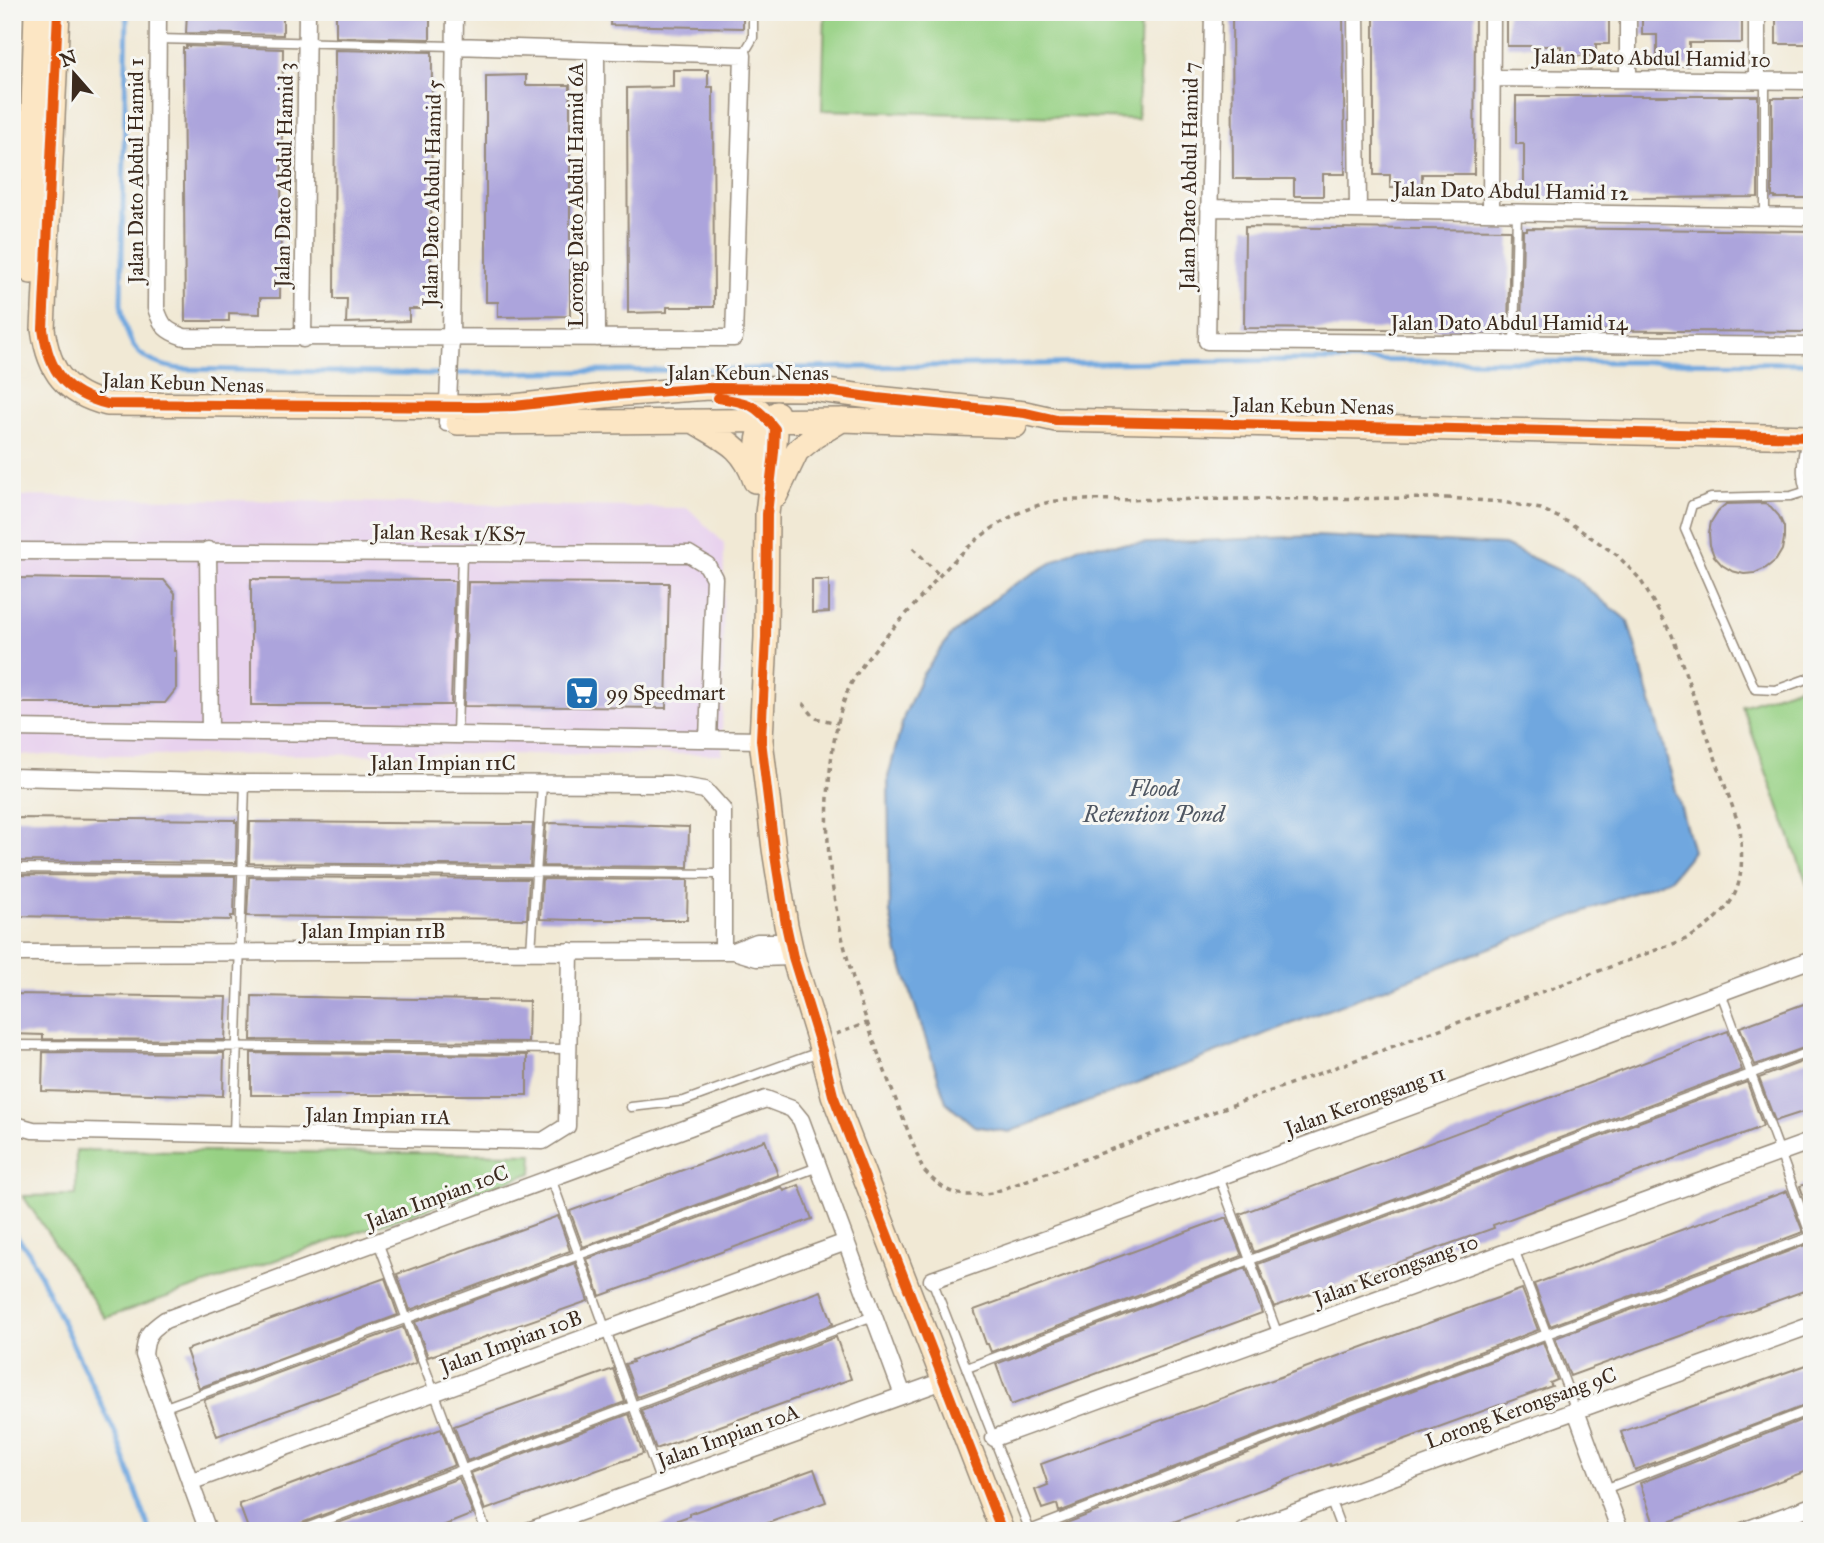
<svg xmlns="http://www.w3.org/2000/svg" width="1824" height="1543" font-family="'IM FELL Great Primer',serif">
	<rect width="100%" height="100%" fill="#f6f6f2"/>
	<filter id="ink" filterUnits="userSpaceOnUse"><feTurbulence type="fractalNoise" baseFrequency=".0143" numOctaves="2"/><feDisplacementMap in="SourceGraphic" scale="14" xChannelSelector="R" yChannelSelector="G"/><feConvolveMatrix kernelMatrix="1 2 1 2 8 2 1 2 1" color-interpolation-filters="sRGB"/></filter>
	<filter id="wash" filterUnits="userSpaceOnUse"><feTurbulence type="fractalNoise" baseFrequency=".00686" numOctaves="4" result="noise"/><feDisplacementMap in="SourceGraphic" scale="28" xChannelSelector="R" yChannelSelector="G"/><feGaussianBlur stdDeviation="1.57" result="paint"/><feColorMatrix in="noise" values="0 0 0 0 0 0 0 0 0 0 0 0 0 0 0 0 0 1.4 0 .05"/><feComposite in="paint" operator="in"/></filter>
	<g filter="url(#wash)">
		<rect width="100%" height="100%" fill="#f1e9d5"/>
		<path fill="#e8d2ee" d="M12,496L688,508L724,543L722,754L12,755Z"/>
		<path fill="#97d184" stroke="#697e51" stroke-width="2" d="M825,12H1141L1138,119L822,110Z
			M1812,682V897L1742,706Z
			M76,1150L533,1154L532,1173L105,1318L23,1196L76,1195Z"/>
		<path fill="#70a7df" stroke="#56687e" stroke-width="2" d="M1316,536L1504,545L1572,576L1628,621L1693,851L1670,879L1009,1132L974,1126L946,1102L898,953L890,913L888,777L904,716L922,675L952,634L1006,589L1081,546Z"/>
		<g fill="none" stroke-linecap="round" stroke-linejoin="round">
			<path stroke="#70a7df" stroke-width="5" d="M127,12L121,303C126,345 137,363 181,369L432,374L1288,360L1812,363
				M12,1231L29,1252L117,1437L150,1531"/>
		</g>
		<g id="blocks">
			<path fill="#aca4dc" d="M187,12H283V35L186,33Z
				M336,12H430V39L336,37Z
				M611,12H743V28L610,25Z
				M1232,12H1343L1345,174H1323V196H1294V179H1233Z
				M1374,12H1475L1474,174H1422V188H1390V175H1374Z
				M1507,12H1609V44H1596V56H1561V46H1507Z
				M1642,12H1742V43H1689V66H1657V35H1642Z
				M1776,12H1812V44H1776Z
				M186,46L283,49L280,298H260V314L229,313V321H185L183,48H186Z
				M335,50L432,52L431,299L421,300V309H409V321L346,323L347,299H334Z
				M673,70H708V87H713L714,307H667V312L628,313L627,88L673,87Z
				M526,75V85H570V316L498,317V302H486V76Z
				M1516,96H1758V197L1524,199V144H1516Z
				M1772,98H1812V198H1775V197H1772Z
				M1245,227L1510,230L1508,330L1244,328Z
				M1527,228L1812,231V332L1521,330L1523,230H1527Z
				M1765,503L1771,507L1779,516L1784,527V539L1782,550L1776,560L1766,568L1755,573L1744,574L1732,571L1722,565L1714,556L1710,545L1709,533L1711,522L1718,511L1726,504Z
				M12,578L164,580L175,593L174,651H176V689L165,703H12Z
				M251,579L451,580V581H455L451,705H251Z
				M812,580H829V612L812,613Z
				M468,582L669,583L666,708L464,706Z
				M12,818L235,820V822H237L236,863L12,861Z
				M250,822L533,824L530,866L249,863Z
				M551,823L689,827L688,867L543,866L546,824Z
				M12,875L235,876L234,916H231V920L12,916Z
				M249,877L529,879L527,919L247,916Z
				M542,879L688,880L687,920H572L540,919Z
				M12,994L227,997L225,1040L43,1039V1035L12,1034Z
				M252,996L529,1001L528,1042L251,1040Z
				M1812,1001V1045L1755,1065L1740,1027Z
				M1728,1031L1742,1070L1254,1252L1240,1214Z
				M43,1052L224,1053L223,1096L42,1091Z
				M251,1053L527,1055V1095H251Z
				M1812,1058V1109L1775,1121L1759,1078Z
				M1747,1082L1763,1126L1759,1128L1493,1225L1494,1228L1274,1307L1258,1264Z
				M765,1140L778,1175L583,1247L570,1211Z
				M1812,1182V1219L1800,1186Z
				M799,1185L812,1219L600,1296L587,1259L782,1187L784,1191Z
				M1787,1191L1803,1232L1550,1326L1534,1284Z
				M558,1216L570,1251L410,1310L397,1274Z
				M1224,1218H1227L1242,1256L991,1352L988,1344H986L974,1310Z
				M1808,1244L1812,1245V1288L1570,1376L1555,1338Z
				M575,1263L588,1301L428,1357L415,1322Z
				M1246,1268L1262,1313L1011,1405L996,1364Z
				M385,1278L398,1315L199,1388L186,1350Z
				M1522,1289L1538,1330L1331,1407L1059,1512L1057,1504L1042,1509L1035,1490L1048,1485L1041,1464Z
				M821,1291L833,1324L637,1397L625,1364L633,1362L632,1360Z
				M403,1327L416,1363L217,1436L204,1400Z
				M836,1337L851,1379L656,1449L641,1410Z
				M1543,1342L1557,1380L1550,1383L1552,1386L1331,1466L1330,1464L1149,1531H1067L1064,1524L1335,1419Z
				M1812,1363V1403L1635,1470L1621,1432Z
				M613,1369L625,1402L467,1461L454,1426Z
				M629,1414L643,1454L485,1510L471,1473Z
				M1812,1416V1469L1655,1527L1640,1483Z
				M441,1429L455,1465L296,1525L292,1531H249L239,1504Z
				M814,1469L826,1502L746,1531H653L652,1529L689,1516V1514Z
				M459,1478L473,1514L430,1531H317Z"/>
		</g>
	</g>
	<g filter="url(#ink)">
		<use href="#blocks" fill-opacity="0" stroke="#968a7a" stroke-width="2"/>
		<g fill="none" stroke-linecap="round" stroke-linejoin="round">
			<g stroke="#968a7a" stroke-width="11">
				<path id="lane" d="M158,39L454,46
					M743,55L753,38V12
					M12,141H29
					M1765,216V80
					M1514,344L1517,212
					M1806,437C1801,462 1798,483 1812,505
					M1804,492L1791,496L1711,498L1692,505L1685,529L1755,689L1776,690L1812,677
					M457,735L462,554
					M12,868L723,874
					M531,951L542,784
					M1721,993L1812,1239
					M12,1045L569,1049
					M631,1107L684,1101L819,1052
					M234,1134L245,783
					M1219,1177L1278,1335
					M551,1178L661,1483
					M378,1242L486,1531
					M1514,1249L1576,1411
					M932,1280L1030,1531
					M967,1368L1250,1260L1812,1051
					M163,1408L818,1167
					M1605,1489L1812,1409
					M1330,1499L1342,1531
					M1030,1530L1333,1413L1812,1236
					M298,1531L873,1316"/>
			</g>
			<g stroke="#968a7a" stroke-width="19">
				<path id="street" d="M158,12L156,308C162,327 166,331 184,337L734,338L743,55L454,46
					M1213,12L1207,341L1812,346
					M1356,12L1358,210
					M1757,12V80
					M596,51L597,338
					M1491,78L1812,81
					M1628,79V12
					M1209,208L1812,217
					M1491,212L1492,12
					M303,339L307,12
					M447,423L451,338L455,12
					M208,550L210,731
					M12,551C238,550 463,555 689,554L707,565L714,578L708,739
					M12,728L761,740
					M12,777L245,783L669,784L705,790L723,810V951
					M734,951L757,942H790
					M12,953L723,951H734L757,958L793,957
					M12,1121L15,1125L33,1130L543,1141L567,1126L570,951
					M932,1280L1219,1177L1812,959
					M1576,1411L1620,1531
					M994,1438L1812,1141
					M190,1482L846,1242
					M208,1531L144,1355C146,1335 148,1332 165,1320L766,1099L792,1109L801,1120L903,1395
					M528,1531L943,1381
					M1244,1531L1812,1325
					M1743,1531L1812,1506"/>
			</g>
			<g stroke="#968a7a" stroke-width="26">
				<path id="secondary" d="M58,12L43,329C49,372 65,393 107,404L477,407L514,406L614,395L708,388L812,389L877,398L1025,413L1056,420L1812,437
					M31,272L32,141L36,12
					M760,411L775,429L776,434L767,514L766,637L761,740L774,849L786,925L793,957L822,1051L833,1095L1002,1531
					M693,421C724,440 743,445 755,481
					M458,423L842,420L1015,426
					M762,480C758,451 750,433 777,413
					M776,495L797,451L814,437L842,420"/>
			</g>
			<path stroke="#968a7a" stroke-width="3.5" stroke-dasharray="5 5" stroke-linecap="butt" d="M1447,498L1502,502L1541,509L1570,523L1617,555L1640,579L1672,635L1740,828C1745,885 1740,906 1689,938L992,1193C957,1198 948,1195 923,1170C876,1046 817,919 829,783C831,754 836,723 846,695C859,661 893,630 916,603C949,563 988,521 1039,505C1047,502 1056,501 1065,500Z
				M913,548L939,575
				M803,703L815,718L838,723
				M836,1034L867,1023"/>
			<use href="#lane" stroke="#fff" stroke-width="8"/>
			<use href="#street" stroke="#fff" stroke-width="16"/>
			<use href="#secondary" stroke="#fce6c4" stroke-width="23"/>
			<g stroke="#f6f6f2" stroke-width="15">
				<path id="cycleway" d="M58,12L43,329C49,372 65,393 107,404L477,407L514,406L614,395L708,388L812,389L877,398L1025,413L1056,420L1812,437
					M718,398C748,402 756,404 775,429L774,452L767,514L766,637L761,740L774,849L786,925L793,957L822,1051L833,1095L1002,1531"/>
			</g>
			<use href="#cycleway" stroke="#e8590c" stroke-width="10"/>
		</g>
	</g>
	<defs>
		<g id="supermarket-square" transform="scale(1.75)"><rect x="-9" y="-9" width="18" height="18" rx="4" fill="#1f6fb2" stroke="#f6f6f2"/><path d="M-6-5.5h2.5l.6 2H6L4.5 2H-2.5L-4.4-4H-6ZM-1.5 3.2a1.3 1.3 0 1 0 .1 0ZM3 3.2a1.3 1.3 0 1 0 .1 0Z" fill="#fff"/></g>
	</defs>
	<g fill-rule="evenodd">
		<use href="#supermarket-square" x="582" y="693"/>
	</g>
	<g text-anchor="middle" stroke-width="6" stroke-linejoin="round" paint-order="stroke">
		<g font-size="21" fill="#3b2a1e" stroke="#f6f6f2">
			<text transform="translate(1652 58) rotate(1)" y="7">Jalan Dato Abdul Hamid 10</text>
			<text transform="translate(136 171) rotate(-90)" y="7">Jalan Dato Abdul Hamid 1</text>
			<text transform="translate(284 175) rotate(-89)" y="7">Jalan Dato Abdul Hamid 3</text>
			<text transform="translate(1189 176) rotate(-89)" y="7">Jalan Dato Abdul Hamid 7</text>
			<text transform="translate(1511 191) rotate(1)" y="7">Jalan Dato Abdul Hamid 12</text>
			<text transform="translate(432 193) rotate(-89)" y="7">Jalan Dato Abdul Hamid 5</text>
			<text transform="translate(576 195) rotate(-90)" y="7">Lorong Dato Abdul Hamid 6A</text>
			<text x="1509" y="330">Jalan Dato Abdul Hamid 14</text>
			<text x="748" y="380">Jalan Kebun Nenas</text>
			<text transform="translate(183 383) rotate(2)" y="7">Jalan Kebun Nenas</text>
			<text transform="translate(1313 406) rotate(1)" y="7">Jalan Kebun Nenas</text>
			<text transform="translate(449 533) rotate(1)" y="7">Jalan Resak 1/KS7</text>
			<text x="443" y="770">Jalan Impian 11C</text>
			<text x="373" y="938">Jalan Impian 11B</text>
			<text transform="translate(1365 1101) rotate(-20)" y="7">Jalan Kerongsang 11</text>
			<text transform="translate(378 1116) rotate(1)" y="7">Jalan Impian 11A</text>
			<text transform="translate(437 1197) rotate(-20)" y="7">Jalan Impian 10C</text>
			<text transform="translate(1396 1270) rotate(-20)" y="7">Jalan Kerongsang 10</text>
			<text transform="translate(511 1342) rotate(-20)" y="7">Jalan Impian 10B</text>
			<text transform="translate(1521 1408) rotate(-20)" y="7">Lorong Kerongsang 9C</text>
			<text transform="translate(728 1436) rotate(-20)" y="7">Jalan Impian 10A</text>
		</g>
		<g font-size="21" fill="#3b2a1e" stroke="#f6f6f2" text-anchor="start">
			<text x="606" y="700">99 Speedmart</text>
		</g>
		<g font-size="23" font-style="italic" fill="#4e5662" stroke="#f6f6f2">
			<text x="1154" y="796">Flood<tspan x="1154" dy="26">Retention Pond</tspan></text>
		</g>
	</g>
	<rect width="1824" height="1543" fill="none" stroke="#f6f6f2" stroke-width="42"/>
	<g transform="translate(74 74) rotate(340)" stroke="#f6f6f2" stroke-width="5" paint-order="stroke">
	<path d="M0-5L12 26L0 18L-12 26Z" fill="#3b2a1e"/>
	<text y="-10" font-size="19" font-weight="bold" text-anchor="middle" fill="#3b2a1e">N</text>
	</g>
</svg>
